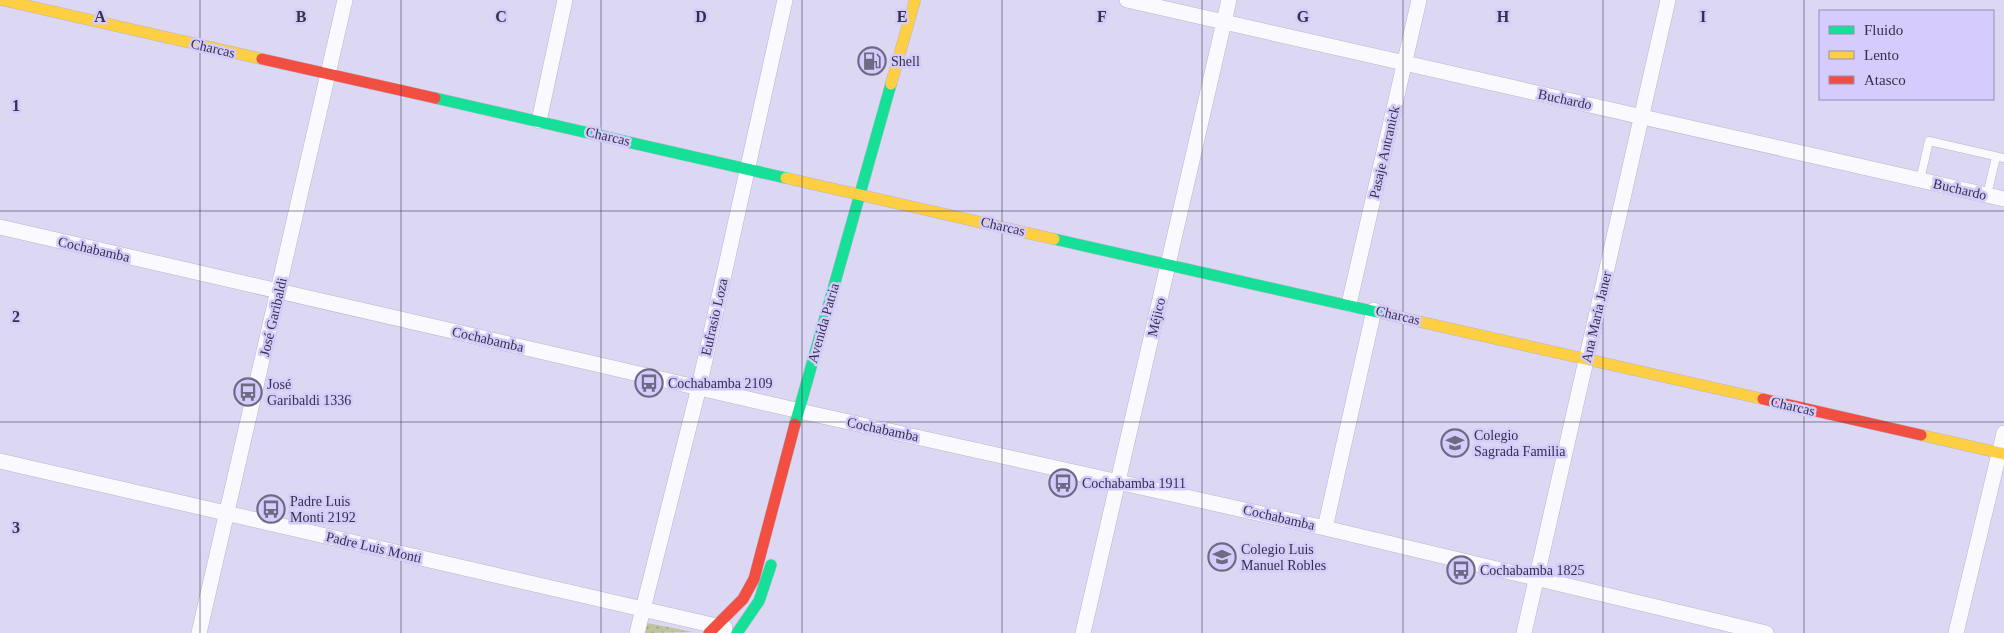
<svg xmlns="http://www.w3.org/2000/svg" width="2004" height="633" font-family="'Times New Roman',serif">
	<defs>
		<pattern id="park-dots" width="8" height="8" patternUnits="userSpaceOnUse" patternTransform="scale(1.25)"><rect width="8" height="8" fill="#c0c39d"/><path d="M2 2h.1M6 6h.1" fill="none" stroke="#9d9f82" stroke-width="1.8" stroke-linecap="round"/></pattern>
	</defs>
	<rect width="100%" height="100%" fill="#dcd7f2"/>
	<path fill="url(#park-dots)" d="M647,623L693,632L645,633Z"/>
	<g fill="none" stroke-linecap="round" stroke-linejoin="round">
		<g stroke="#bab5cc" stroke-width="9">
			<path id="lane" d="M1920,180L1929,141L2004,158
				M1987,195L1996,157"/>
		</g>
		<g stroke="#bab5cc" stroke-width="16">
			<path id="street" d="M1127,0L2004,199
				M539,121L565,0
				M0,227L813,414L1325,528L1766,633
				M1349,304L1419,0
				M0,461L725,628
				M1325,528L1374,310
				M199,633L345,0
				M637,633L699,387L785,0
				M1083,633L1229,0
				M1524,633L1668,0
				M1956,633L2004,433"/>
		</g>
		<g stroke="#bab5cc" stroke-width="12">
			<path id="fast" d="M435,98L786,178
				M1054,239L1390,315
				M795,424L891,84
				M737,633L759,601L771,565"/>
		</g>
		<g stroke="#bab5cc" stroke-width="12">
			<path id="slow" d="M2,0L262,59
				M891,84L915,0
				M786,178L1054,239
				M1390,315L1763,399
				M1921,435L2004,454"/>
		</g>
		<g stroke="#bab5cc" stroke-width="12">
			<path id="jam" d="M262,59L435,98
				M1763,399L1921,435
				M709,633L743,599L754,579L795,424"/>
		</g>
		<use href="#lane" stroke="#faf9fd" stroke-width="8"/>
		<use href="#street" stroke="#faf9fd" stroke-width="15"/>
		<use href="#fast" stroke="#16e098" stroke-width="11"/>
		<use href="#slow" stroke="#ffcf43" stroke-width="11"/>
		<use href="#jam" stroke="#f24e42" stroke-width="11"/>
	</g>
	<path fill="none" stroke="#353048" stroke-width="1" stroke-opacity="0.55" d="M200,0V633M401,0V633M601,0V633M802,0V633M1002,0V633M1202,0V633M1403,0V633M1603,0V633M1804,0V633M0,211H2004M0,422H2004"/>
	<defs>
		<g id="fuel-ring" transform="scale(1.4375)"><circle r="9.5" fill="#d5ccfd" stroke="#6f6a84" stroke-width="1.5"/><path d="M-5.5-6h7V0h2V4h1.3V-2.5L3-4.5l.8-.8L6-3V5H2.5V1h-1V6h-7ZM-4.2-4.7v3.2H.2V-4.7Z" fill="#6f6a84"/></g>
		<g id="bus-ring" transform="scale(1.4375)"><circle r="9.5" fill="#d5ccfd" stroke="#6f6a84" stroke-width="1.5"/><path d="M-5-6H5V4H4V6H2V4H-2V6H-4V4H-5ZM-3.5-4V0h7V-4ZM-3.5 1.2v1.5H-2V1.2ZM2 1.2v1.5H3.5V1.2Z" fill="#6f6a84"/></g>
		<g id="school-ring" transform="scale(1.4375)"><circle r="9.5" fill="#d5ccfd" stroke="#6f6a84" stroke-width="1.5"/><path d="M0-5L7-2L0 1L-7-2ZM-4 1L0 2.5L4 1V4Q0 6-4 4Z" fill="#6f6a84"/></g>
	</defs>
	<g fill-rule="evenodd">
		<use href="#fuel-ring" x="872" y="61"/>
		<use href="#bus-ring" x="649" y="383"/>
		<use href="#bus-ring" x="248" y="392"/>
		<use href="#school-ring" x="1455" y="443"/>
		<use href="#bus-ring" x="1063" y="483"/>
		<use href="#bus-ring" x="271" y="509"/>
		<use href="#school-ring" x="1222" y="557"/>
		<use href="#bus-ring" x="1461" y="570"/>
	</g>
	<g text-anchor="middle" stroke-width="5" stroke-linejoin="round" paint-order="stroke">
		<g font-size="14" fill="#353048" stroke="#d5ccfd">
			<text transform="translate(213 48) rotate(13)" y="5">Charcas</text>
			<text transform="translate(1565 99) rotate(12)" y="5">Buchardo</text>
			<text transform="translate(608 136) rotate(13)" y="5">Charcas</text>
			<text transform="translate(1384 152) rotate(-77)" y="5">Pasaje Antranick</text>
			<text transform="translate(1960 189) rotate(13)" y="5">Buchardo</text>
			<text transform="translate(1003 226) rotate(13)" y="5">Charcas</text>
			<text transform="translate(94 249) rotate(13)" y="5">Cochabamba</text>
			<text transform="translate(1398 315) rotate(13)" y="5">Charcas</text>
			<text transform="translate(273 317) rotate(-77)" y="5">José Garibaldi</text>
			<text transform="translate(714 317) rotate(-77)" y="5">Eufrasio Loza</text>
			<text transform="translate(1156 317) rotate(-77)" y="5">Méjico</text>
			<text transform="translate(1596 317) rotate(-77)" y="5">Ana María Janer</text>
			<text transform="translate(823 323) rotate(-74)" y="5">Avenida Patria</text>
			<text transform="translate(488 339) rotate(13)" y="5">Cochabamba</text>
			<text transform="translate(1793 406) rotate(13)" y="5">Charcas</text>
			<text transform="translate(883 429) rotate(12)" y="5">Cochabamba</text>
			<text transform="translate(1279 517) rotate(13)" y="5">Cochabamba</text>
			<text transform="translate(374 547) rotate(13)" y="5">Padre Luis Monti</text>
		</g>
		<g font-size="14" fill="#353048" stroke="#d5ccfd" text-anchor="start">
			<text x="891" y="66">Shell</text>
			<text x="668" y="388">Cochabamba 2109</text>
			<text x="267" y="389">José<tspan x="267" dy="16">Garibaldi 1336</tspan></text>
			<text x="1474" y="440">Colegio<tspan x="1474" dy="16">Sagrada Familia</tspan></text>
			<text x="1082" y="488">Cochabamba 1911</text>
			<text x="290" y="506">Padre Luis<tspan x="290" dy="16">Monti 2192</tspan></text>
			<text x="1241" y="554">Colegio Luis<tspan x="1241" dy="16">Manuel Robles</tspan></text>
			<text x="1480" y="575">Cochabamba 1825</text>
		</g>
	</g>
	<g font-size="16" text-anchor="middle" font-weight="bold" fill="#353048" stroke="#d5ccfd" stroke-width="5" stroke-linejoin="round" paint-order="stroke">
		<text x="100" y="22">A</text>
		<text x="301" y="22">B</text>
		<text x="501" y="22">C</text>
		<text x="701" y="22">D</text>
		<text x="902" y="22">E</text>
		<text x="1102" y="22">F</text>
		<text x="1303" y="22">G</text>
		<text x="1503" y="22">H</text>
		<text x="1703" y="22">I</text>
		<text x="16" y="111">1</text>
		<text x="16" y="322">2</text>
		<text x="16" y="533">3</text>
	</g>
	<rect x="1819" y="10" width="175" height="90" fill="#d5ccfd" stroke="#958eb5"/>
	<rect x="1829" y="26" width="25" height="8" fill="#16e098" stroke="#958eb5"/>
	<text x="1864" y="35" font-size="15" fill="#353048">Fluido</text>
	<rect x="1829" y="51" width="25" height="8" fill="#ffcf43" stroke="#958eb5"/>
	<text x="1864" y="60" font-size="15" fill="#353048">Lento</text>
	<rect x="1829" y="76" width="25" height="8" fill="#f24e42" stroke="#958eb5"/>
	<text x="1864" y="85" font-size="15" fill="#353048">Atasco</text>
</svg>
